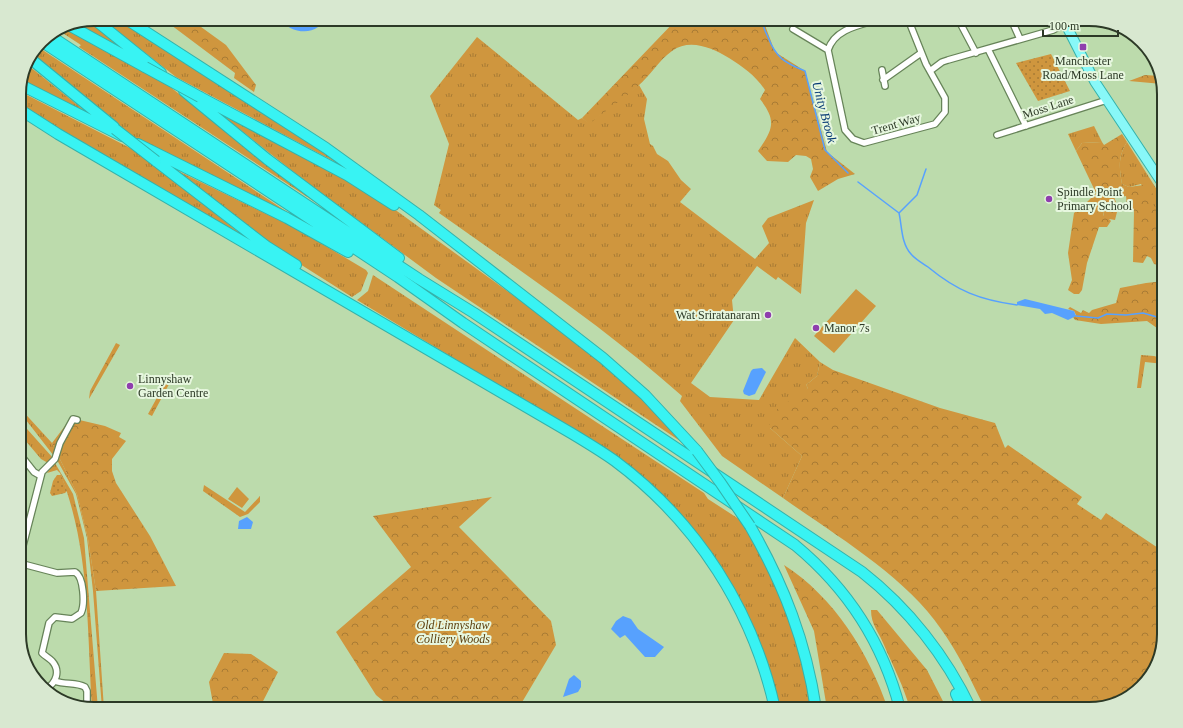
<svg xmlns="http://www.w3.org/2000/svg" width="1183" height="728" font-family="Georgia,serif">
	<defs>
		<pattern id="grass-tufts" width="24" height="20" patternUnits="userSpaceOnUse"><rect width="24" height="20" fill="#cf963e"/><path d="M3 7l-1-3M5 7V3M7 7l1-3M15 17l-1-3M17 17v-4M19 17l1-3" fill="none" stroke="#a87b34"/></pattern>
		<pattern id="forest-crowns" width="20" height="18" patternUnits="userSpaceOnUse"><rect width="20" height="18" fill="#cf963e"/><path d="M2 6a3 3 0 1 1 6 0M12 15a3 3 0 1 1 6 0" fill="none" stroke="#a87b34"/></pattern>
		<pattern id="park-dots" width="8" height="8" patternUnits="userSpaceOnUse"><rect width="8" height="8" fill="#cf963e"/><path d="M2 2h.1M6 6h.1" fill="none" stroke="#a87b34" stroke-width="1.8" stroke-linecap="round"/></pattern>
	</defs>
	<rect width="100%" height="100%" fill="#bcdbac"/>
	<path fill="url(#grass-tufts)" d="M102,19H120L352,171L176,77Z
		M88,20L123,49L76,23Z
		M63,26L160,79L330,212L79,47L81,45L58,30Z
		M477,37L578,120L582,118L589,123L639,85L647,99L644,119L650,144L653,146L657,154L668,161L681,180L691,189L680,202L755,259L769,243L762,226L768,218L814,200L806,223L801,294L778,277L776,280L757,266L732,300L734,320L691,383L710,397L759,400L795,338L820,362L817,376L806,385L808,388L770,428L802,456L783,498L722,456L680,401L682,396C606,328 522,272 439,213L441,210L434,205L449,144L430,96Z
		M38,47L304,223L131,136L33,58Z
		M29,66L85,111L87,113L22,82Z
		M19,91L134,150L250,241L131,174L19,105Z
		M214,109L329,169L390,206L517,298L608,367L637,393L686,445L436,278L305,181Z
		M1094,126L1102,142L1082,143L1076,151L1068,134Z
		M1127,142L1164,201V217L1159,208L1153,207L1141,184L1129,187L1122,184C1119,168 1118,156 1127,142Z
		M172,168L297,229L366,270L368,273L361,291L352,297L281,252Z
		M1096,193L1099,194L1104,217L1084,205Z
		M373,275L704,493L708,499L742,521L770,566L798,638L811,709H778L760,645L677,513L561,423L357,300L368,291Z
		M1141,355L1154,356L1164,359V364L1145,362L1141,388H1137Z
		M19,407L52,443L77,494L88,539L96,591L104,709H102L93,591L87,538L76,494L57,460L19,411Z
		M19,420L53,458L48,463L41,459L19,433Z
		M55,463L73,494L84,538L98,709H92C87,629 90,547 60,473L57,470L47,473Z
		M204,485L245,512L260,496V502L248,514L240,517L203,491Z"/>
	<path fill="url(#forest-crowns)" d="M163,19H190L226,45L256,85L254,92L234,78L235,73Z
		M677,19H765L766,28L775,52L805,71L827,152L855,174L838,179L818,191L810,177L813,169L811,159L806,156L796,155L788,162L767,161L758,151C773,129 777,121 760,99L765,90C756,76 743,67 729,58C712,48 690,38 672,51C659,60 650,76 638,86C623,100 605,111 589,124L582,118Z
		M1145,75L1160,76L1162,84L1129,81Z
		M1122,134L1127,142C1118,156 1119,168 1122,184L1129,187L1143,185L1153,194V206L1159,208L1164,217V260L1158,265L1154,264L1151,258L1147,256L1143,263L1133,262L1134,211L1127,205L1126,196L1120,197L1116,191H1112L1118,208L1115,220L1109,219L1111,221L1107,227H1099L1087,263L1082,290L1079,294H1074L1068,290L1072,280L1068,253L1074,213L1084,205L1104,216L1099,194L1096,193L1076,151L1082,143L1102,142L1104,145Z
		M1164,281V333L1147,321L1101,324L1075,320L1073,317L1076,315L1074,311L1068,309L1070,307L1081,313L1083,310L1089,313L1092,310L1116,303L1120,288L1146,283Z
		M116,343L120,345L89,399L90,391Z
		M820,362L833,370L940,408L995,423L1005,448L1008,445L1082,497L1077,504L1101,520L1106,513L1164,552V635L1154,672L1127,699L1090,709H985C972,682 959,654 941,629C905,576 835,535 783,498L802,456L770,428V414L808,388L806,385L817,376Z
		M171,372L175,373L152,416L148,414Z
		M71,418L105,426L121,433L119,437L126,441L112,459V471L116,483L150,536L176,586L96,591L88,539L77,494L52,443Z
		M492,497L459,527L551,621L556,645L518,709H393L376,695L336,632L411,567L373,516Z
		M784,565C834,597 869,653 888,709H827L814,631Z
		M871,610H877L927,670L947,709H910C904,687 893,666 884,645C879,632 871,625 871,610Z
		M224,653L251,654L278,672L259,709H214L209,682Z"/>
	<path fill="url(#park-dots)" d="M1051,54L1070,91L1038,101L1016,63Z
		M57,475H61L67,491L65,493L52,496L50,493L53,481Z"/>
	<path fill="#cf963e" d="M856,289L876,306L834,353L814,336Z
		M237,487L249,499L242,508L228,499Z"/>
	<path fill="#57a1fe" d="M279,19H317L318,27C306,36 288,30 279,19Z
		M1025,299L1074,311L1076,316L1068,320L1052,313L1045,314L1040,309L1017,305V302Z
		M762,368L766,372L755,394L749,396L744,394L743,391L751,371L753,369Z
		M247,517L253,522L251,529H238L239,521Z
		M623,616L631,619L638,629L664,647L655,657H645L625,635L620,638L611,629L616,621Z
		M574,675L581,681V687L578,692L563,697L569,679Z"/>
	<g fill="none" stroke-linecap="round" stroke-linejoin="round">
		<path stroke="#57a1fe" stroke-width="1.5" d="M763,19C762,26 765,31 768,37C776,58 785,63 805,71L825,150L848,173
			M858,182L899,213C902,226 901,243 911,254C915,259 922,263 928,267C957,291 980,300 1017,305
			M899,213L917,195L926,169
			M1076,316L1098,318L1107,314L1126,315L1143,313L1164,319"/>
		<g stroke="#678459" stroke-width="8">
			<path id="street" d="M881,19C861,25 835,28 828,50L845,130L853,139L864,143L935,124L945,112V98L926,64L908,19
				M958,19L976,53
				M1011,19L1020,39
				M793,29L828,50
				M988,49L1026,126
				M882,70L885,86
				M930,71L942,62L948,60L1053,30L1065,24
				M883,80L921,53
				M997,135L1107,100
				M19,453L34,472L41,476
				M19,561L42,472L55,459L60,443L73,419L77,420
				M19,563L57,573L75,572C84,577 85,604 81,613L72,619L55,617L49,623L42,653C45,656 49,658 52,661C61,671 56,683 46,689
				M55,681C65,685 76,682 85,687L87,691V707"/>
		</g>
		<g stroke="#678459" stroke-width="10">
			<path id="secondary" d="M1066,26L1072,19"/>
		</g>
		<g stroke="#34b2ab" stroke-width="11">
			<path id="primary" d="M1063,19L1095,82L1164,186"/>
		</g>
		<g stroke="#34b2ab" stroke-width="12">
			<path id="highway" d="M94,19L161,73
				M126,19L326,148L419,215L603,358L645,395L697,451
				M67,24L145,67
				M49,35L419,279L474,313L862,572C908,608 946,656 971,709
				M41,41L398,277L463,323L795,545C847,588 883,643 900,709
				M32,60L114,127
				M21,85L122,136
				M184,91L267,159L399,258
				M200,97L347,175L394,205
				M19,109L58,134L571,433C586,442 601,451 615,461C697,522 753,610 775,709
				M138,144L287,218L348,252
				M156,161L266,246L296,265
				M750,526C784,585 806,642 816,709
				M956,694L963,709"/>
		</g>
		<use href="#street" stroke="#fff" stroke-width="5.5"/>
		<use href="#secondary" stroke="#c3fbfb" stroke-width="8"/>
		<use href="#primary" stroke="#88f8f8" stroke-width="9"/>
		<use href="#highway" stroke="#38f3f3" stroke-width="10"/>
		<g stroke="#34b2ab" stroke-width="12" stroke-linecap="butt">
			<path id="highway-bridge" d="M145,67L200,97
				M115,129L156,161
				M697,451L720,482L750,526"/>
		</g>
		<use href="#highway-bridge" stroke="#38f3f3" stroke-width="10"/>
	</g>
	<g fill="#8f3eae" stroke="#e7f7df" stroke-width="1.5">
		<rect x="1079" y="43" width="8" height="8" rx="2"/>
		<circle cx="1049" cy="199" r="4"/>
		<circle cx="768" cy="315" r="4"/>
		<circle cx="816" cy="328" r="4"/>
		<circle cx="130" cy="386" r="4"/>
	</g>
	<g text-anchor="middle" stroke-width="4" stroke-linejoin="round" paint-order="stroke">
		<g font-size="12" fill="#2c3926" stroke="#e7f7df" text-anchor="start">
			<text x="1083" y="65" text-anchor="middle">Manchester<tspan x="1083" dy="14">Road/Moss Lane</tspan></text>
			<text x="1057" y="196">Spindle Point<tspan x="1057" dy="14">Primary School</tspan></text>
			<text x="760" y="319" text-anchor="end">Wat Sriratanaram</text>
			<text x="824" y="332">Manor 7s</text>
			<text x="138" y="383">Linnyshaw<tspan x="138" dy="14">Garden Centre</tspan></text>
		</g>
		<g font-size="12" fill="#2c3926" stroke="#e7f7df">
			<text transform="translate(1048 107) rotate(-18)" y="4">Moss Lane</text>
			<text transform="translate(896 124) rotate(-16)" y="4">Trent Way</text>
		</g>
		<g font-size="12" font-style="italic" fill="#5b3d0b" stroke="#e7f7df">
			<text x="453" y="629">Old Linnyshaw<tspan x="453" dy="14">Colliery Woods</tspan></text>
		</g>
		<g font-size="13" font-style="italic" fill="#073b75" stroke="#e7f7df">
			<text transform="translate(825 112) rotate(75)" y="5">Unity Brook</text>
		</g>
	</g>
	<path d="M0 0H1183V728H0ZM94 26H1089A68 68 0 0 1 1157 94V634A68 68 0 0 1 1089 702H94A68 68 0 0 1 26 634V94A68 68 0 0 1 94 26Z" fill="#d8e8d0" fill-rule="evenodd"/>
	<path fill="none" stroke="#2c3926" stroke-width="2" d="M94 26H1089A68 68 0 0 1 1157 94V634A68 68 0 0 1 1089 702H94A68 68 0 0 1 26 634V94A68 68 0 0 1 94 26Z"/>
	<path d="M1043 30v6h75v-6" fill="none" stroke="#2c3926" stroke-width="2"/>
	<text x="1049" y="30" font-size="12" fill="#2c3926" stroke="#e7f7df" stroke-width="3" paint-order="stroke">100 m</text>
</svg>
